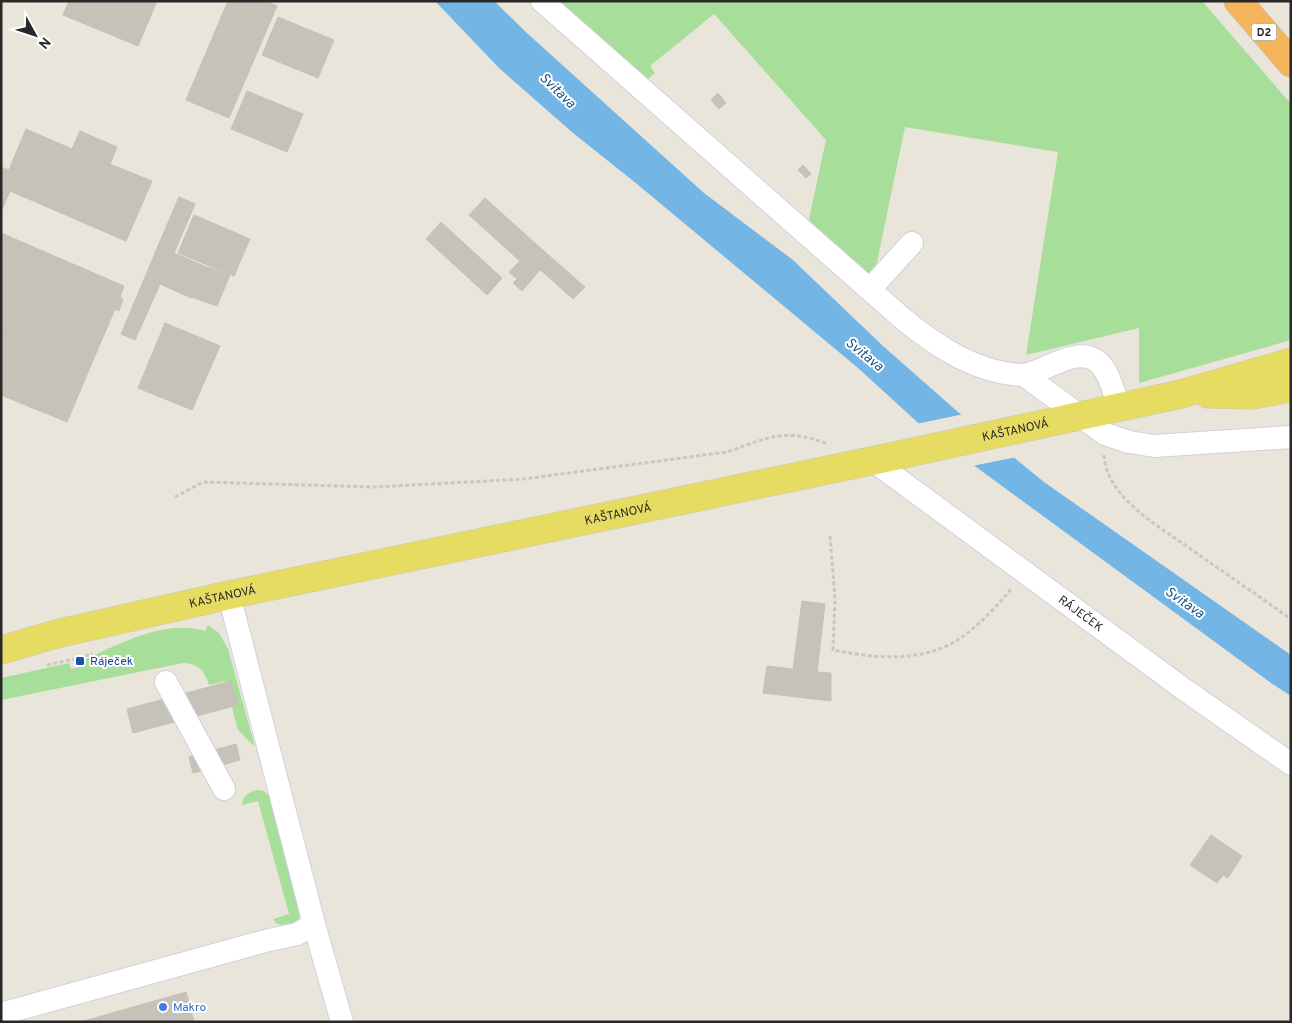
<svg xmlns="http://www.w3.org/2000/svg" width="1292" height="1023" font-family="Overpass,sans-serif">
	<rect width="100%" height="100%" fill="#eae5da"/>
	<path fill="#a6de9a" d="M548,1H1202L1291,104V340L1139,383V328L1026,355L1058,152L905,127L875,272L871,277L807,228L826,140L714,14L650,66L655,73L643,83Z
		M208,625L219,633L228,649L255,747L238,730L225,681L209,685C205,671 198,663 183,663L1,700V678L69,663L71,669L84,666V660C119,644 165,619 205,631Z
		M257,790L264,791L269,796L300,910L299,919C292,925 285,926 277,924L273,919L289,914L258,801L242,805C243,795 248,793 257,790Z"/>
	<path fill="#73b6e6" d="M435,1H494L528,34L704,193L793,260L883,346L958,412L1044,482L1291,655V696L1271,683L927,431L858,368L637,184L573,133L499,68Z"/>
	<path fill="#eae5da" d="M964,414L1017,457L972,466L916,424Z"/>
	<path fill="#c5c2ba" stroke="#c5c1b4" d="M69,1H157L138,46L63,15Z
		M228,1H266L277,6L229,118L186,100Z
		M278,17L334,40L318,78L262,55Z
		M247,91L303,114L287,152L231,129Z
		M718,93L726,103L719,109L711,100Z
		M26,129L72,149L80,131L117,147L110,164L152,181L126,241L10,191L1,212V167L9,170Z
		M803,165L811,174L806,178L798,170Z
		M179,197L195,204L174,253L158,246Z
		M485,198L536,244L520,261L469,215Z
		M194,215L250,239L234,276L178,253Z
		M441,222L502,278L487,295L426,239Z
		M1,233L124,286L120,297L123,299L119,311L115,309L91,365L1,327Z
		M536,244L585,287L573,299L525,256Z
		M158,246L204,266L191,298L145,277Z
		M525,256L540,270L522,291L513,283L517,279L509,272Z
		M204,266L230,275L217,306L191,297Z
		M145,277L160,284L135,340L121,334Z
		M165,323L220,346L192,410L138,388Z
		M1,327L91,365L67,422L1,395Z
		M802,601L825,604L817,672L831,673V701L763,693L767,666L793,669Z
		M231,681L238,705L133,733L127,709Z
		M236,744L240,760L193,773L189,757Z
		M1211,835L1242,856L1228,878L1223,875L1217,883L1190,865Z
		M186,992L194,1022H84V1021Z"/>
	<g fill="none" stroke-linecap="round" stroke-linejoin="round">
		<g stroke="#d0d0e0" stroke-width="24">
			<g id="minor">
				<path d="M542,1L902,318C937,347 978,374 1024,375L1105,434L1129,442L1154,446L1291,437"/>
				<path d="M870,289L912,243"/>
				<path d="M1024,375C1037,372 1048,366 1061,361C1103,344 1108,375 1119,407"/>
				<path id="s1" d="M872,460L1185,690L1291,764"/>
				<path d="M166,682L224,789"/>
				<path d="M314,924L342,1022"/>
				<path d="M1,1014L265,941L297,934L314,924L229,595"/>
			</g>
		</g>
		<g stroke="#c7c7c7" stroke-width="29">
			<g id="major">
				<path d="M1208,394L1252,395L1291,388"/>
				<path id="s2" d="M1,650L56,634L229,595L890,457L1181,394L1291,362"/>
			</g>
		</g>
		<g stroke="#c7c7c7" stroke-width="29">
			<path id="highway" d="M1238,1L1291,63"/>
		</g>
		<path stroke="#c7c7c7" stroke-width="3" stroke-dasharray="4 2.5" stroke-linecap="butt" d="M1104,455C1106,484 1128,503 1149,520L1291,619
			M175,497L203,482L376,487L523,479L727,452C768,438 784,427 828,444
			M830,536L835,599L833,650C873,658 919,663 956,641C977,628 996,607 1012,588
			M47,665L84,657L92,653"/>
		<use href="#minor" stroke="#fff" stroke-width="22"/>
		<use href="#major" stroke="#e7dc62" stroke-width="28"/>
		<use href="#highway" stroke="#f4b45b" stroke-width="28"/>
	</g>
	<rect fill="#1a4fb4" stroke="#fff" stroke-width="2" x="75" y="656" width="10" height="10" rx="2.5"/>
	<circle fill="#3f7fe0" stroke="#fff" stroke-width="2" cx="163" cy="1007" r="5"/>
	<g text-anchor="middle" stroke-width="4" stroke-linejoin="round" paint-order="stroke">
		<rect fill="#fff" stroke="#686868" stroke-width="1" x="1251.5" y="23.5" width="25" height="17" rx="4"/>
		<g font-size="11" font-weight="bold" fill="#282828">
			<text x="1264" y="36">D2</text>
		</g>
		<g font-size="12" fill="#282828" stroke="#fff">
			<text dy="4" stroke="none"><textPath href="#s2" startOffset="1038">KAŠTANOVÁ</textPath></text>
			<text dy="4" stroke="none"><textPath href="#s2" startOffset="632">KAŠTANOVÁ</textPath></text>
			<text dy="4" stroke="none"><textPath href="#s2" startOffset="228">KAŠTANOVÁ</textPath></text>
			<text dy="4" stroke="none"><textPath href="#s1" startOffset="259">RÁJEČEK</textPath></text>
		</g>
		<g font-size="12" fill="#164399" stroke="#fff" text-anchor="start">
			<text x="90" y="665">Ráječek</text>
		</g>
		<g font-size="12" fill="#366cbe" stroke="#fff" text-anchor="start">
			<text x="173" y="1011">Makro</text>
		</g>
		<g font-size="14" font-style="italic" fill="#15538f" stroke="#fff">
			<text transform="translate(558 90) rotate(44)" y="5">Svitava</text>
			<text transform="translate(865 354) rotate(39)" y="5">Svitava</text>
			<text transform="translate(1185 602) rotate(35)" y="5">Svitava</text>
		</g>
	</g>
	<rect width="1292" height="1023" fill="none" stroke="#282828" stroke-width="5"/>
	<g transform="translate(35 35) rotate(130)" stroke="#ffffff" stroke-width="4" paint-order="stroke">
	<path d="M0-4L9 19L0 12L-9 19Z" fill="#282828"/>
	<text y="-8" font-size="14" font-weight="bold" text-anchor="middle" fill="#282828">N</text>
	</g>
</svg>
